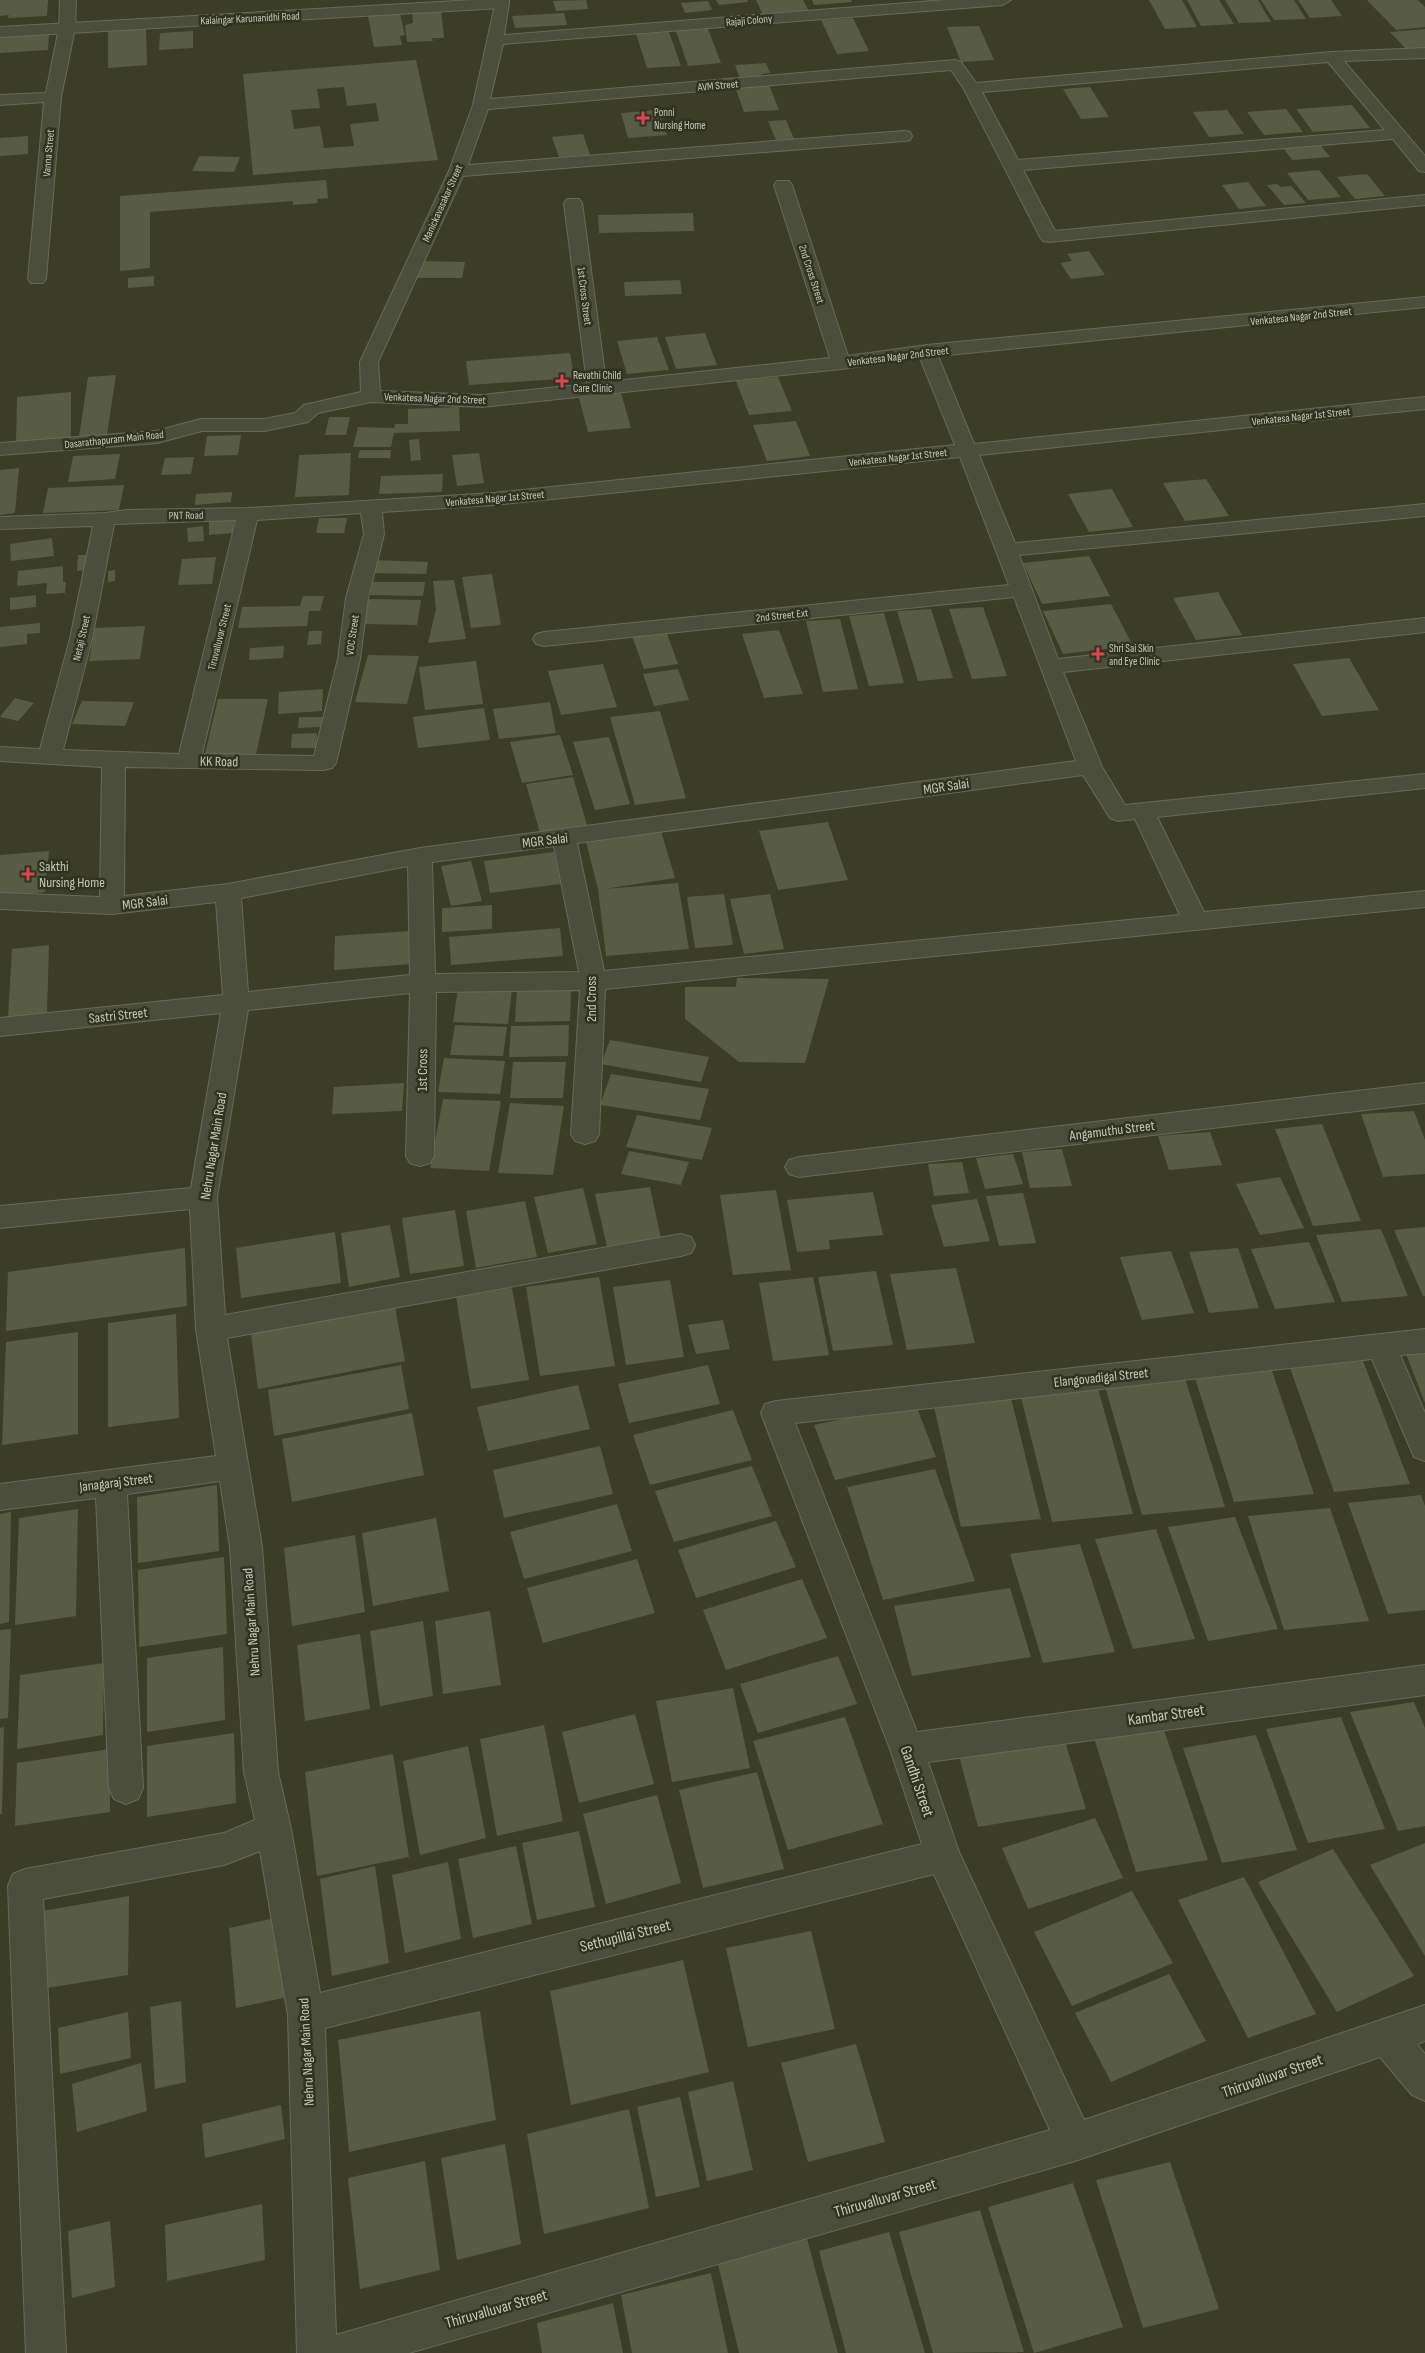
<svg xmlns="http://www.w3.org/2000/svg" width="1425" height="2353" font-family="'Sofia Sans Condensed',sans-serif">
	<rect width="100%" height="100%" fill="#3b3d28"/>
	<path fill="#595c45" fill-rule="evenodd" d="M0,0H48L47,16L8,18L9,15L0,16Z
		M586,0L588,9L556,11L553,1Z
		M716,0H747L748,2L719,5Z
		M756,0H803L809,11L763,15Z
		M812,0H851L852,2L814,5Z
		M1149,0H1182L1197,27L1165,29Z
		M1187,0H1219L1234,24L1201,26Z
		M1225,0H1258L1271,22L1239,23Z
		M1261,0H1294L1306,19L1274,20Z
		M1298,0H1331L1342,16L1310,18Z
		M1367,0H1418L1425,7V27L1396,30Z
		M708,1L712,10L685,13L681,3Z
		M441,9L444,38H432L433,41L407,42L405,25L413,23L412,11Z
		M564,13L567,25L515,28L512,16Z
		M400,14L405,35L400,36L402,45L374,47L368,16Z
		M853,18L869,51L837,54L821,20Z
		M979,26L994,60L961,62L947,27Z
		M146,28L147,65L108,68V31Z
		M708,29L721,63L688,66L676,31Z
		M1425,29V49L1407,50L1390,32Z
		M193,31V48L159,50L160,33Z
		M669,32L681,66L647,68L636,34Z
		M49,34L48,50L0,53V37Z
		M416,60L438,160L253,175L243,74ZM344,87L347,106L376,103L379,121L350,124L354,146L324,148L320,126L294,129L291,110L320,108L317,89Z
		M766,63L770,73L761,74L762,75L758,76L759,78L740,79L735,65Z
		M769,85L779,110L744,112L735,87Z
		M1090,87L1109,117L1081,119L1063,89Z
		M1352,105L1370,128L1313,132L1296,109Z
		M1286,109L1303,132L1264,135L1247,112Z
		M658,110L667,135L628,138L621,113Z
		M1227,110L1244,134L1209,137L1193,112Z
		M786,120L794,139L776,140L768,121Z
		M583,134L590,155L559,157L552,137Z
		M28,136V154L0,156V138Z
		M1318,142L1330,157L1292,160L1281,145Z
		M199,156L240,157L234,172L192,171Z
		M1319,170L1341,197L1308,200L1287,173Z
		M1367,174L1385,196L1355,199L1337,177Z
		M326,180L328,198L317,199L318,203L293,205V201L150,212V268L120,271V196Z
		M1248,182L1266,206L1239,209L1222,185Z
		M1277,184L1281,187L1291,186L1306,203L1284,205L1267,185Z
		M693,213L694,231L599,233L598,215Z
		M1089,251L1105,275L1071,279L1060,263L1072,261L1067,254Z
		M419,261L465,262L462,278H415Z
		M154,276V286L128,288V278Z
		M680,280L682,294L625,296L624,282Z
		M705,333L717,365L676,369L665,337Z
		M657,337L669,370L627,374L617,341Z
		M570,353L574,378L469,385L466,361Z
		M116,375L107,435L79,437L88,377Z
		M778,377L792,411L749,415L736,381Z
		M71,392V438L16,443L17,397Z
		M621,393L631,428L588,432L579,398Z
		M459,407L460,431L394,433L391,447H353L358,427L394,428L395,424H408V409Z
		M329,417H350L346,435H325Z
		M796,421L810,456L767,461L753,425Z
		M241,435L238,455L204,456L207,436Z
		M419,439L421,460L411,461L409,440Z
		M360,450H391L390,458H358Z
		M351,453L349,495L295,497L299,455Z
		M479,453L484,483L457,486L452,455Z
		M120,454L115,479L68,482L73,456Z
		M194,457L191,474L161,475L165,458Z
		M19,468L15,513L0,515V470Z
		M443,474L442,492L379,494L381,476Z
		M1206,479L1229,516L1185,521L1163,483Z
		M124,485L119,510L43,513L48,488Z
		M1112,489L1133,527L1089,532L1068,494Z
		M232,492L231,502L195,505L196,494Z
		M319,518H347L344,533H316Z
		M234,520L233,533L209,535V521Z
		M203,526L204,541L188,542L187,528Z
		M52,538L54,556L11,561L10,544Z
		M78,555H90L88,570L77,571Z
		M1089,556L1110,596L1042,604L1023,563Z
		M216,557L212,584L178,585L182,559Z
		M373,560L428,562L426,574L370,573Z
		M63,566V582H66L65,593L46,594L47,583L17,586L18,571Z
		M115,570V581L108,582V571Z
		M492,574L501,625L471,628L462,577Z
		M454,580L466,639L428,643L436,609L433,581Z
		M373,582H425L423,596L370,595Z
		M1218,592L1242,635L1196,640L1173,598Z
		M36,595V607L10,610V598Z
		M303,596H324L320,611H309L307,626L238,628L242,607L300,606Z
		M366,599L421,600L417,625L365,624Z
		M1111,604L1133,646L1063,654L1043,611Z
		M983,607L1007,676L972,679L949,609Z
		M931,609L953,678L918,681L897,611Z
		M884,613L904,683L869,686L849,616Z
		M840,619L858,689L823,692L806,621Z
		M40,623V633L27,634V644L0,647V627Z
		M145,626L140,659L89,661L95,628Z
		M779,630L803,694L764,698L742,634Z
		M309,631H322L321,644L307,645Z
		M666,631L678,664L644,669L632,636Z
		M284,646L283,658L249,660L250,648Z
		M368,655L419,656L407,704L355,702Z
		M1349,658L1379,710L1322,716L1293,664Z
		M476,661L483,704L425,710L419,667Z
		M603,664L617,707L561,715L548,671Z
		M678,669L689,700L654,706L643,674Z
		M323,689L322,711L278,714L279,692Z
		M15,698L34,703L18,721L0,717Z
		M218,699H268L255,759L204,758Z
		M82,701L134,702L125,726L72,724Z
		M550,702L556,733L499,739L493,709Z
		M484,708L490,740L418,748L413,717Z
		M660,711L686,798L635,805L610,717Z
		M299,717H323L322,727L298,728Z
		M317,733L316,748H291L292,734Z
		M560,735L573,775L522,783L510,742Z
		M609,737L630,804L595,810L573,742Z
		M573,777L587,825L540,833L526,784Z
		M828,822L848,880L778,890L759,831Z
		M661,831L675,878L604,889L678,883L689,949L606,956L598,889L586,842Z
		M49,851L45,892L0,897V855Z
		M554,852L561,884L490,893L484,861Z
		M471,861L482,901L451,906L441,866Z
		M724,894L733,945L695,948L687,897Z
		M770,894L784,949L744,954L730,899Z
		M492,905V929L442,932V908Z
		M560,928L563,956L451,965L449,937Z
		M411,931V964L334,970L335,936Z
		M49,945L47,1013L8,1018L12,949Z
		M737,978L829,979L805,1063L739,1062L685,1019V987H736Z
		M458,989H512L508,1024L453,1022Z
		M517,989H571L570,1021L515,1022Z
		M455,1025L507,1027L503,1056L450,1055Z
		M569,1025L568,1056L509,1057L511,1026Z
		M610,1040L709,1057L701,1082L601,1064Z
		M444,1058L505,1061L500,1094L438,1092Z
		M513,1062H566L563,1098H510Z
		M611,1074L709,1089L700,1120L600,1105Z
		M404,1083L402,1111L332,1114L334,1087Z
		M443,1099L501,1101L489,1171L430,1168Z
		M510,1103L564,1106L553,1175L498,1173Z
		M1414,1111L1425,1140V1174L1383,1177L1361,1114Z
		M637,1115L712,1128L702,1160L626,1147Z
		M1322,1124L1361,1221L1313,1226L1275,1129Z
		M1210,1132L1222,1165L1169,1170L1158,1136Z
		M1062,1149L1072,1186L1030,1188L1022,1152Z
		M629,1151L689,1162L681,1185L621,1174Z
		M1013,1154L1023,1184L985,1189L976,1158Z
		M962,1162L969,1193L934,1196L928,1164Z
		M1280,1177L1304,1228L1260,1235L1236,1184Z
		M650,1187L661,1239L607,1247L595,1194Z
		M583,1188L597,1244L548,1253L534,1197Z
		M776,1190L791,1270L733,1275L720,1195Z
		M873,1192L883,1235L829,1240L830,1249L797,1252L787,1200Z
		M1023,1193L1036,1243L999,1246L986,1196Z
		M977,1199L990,1241L944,1247L931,1205Z
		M525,1201L537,1257L476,1268L466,1211Z
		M455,1210L464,1266L410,1274L402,1218Z
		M390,1225L400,1277L349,1287L341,1233Z
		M1425,1227V1296H1423L1394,1230Z
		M1381,1229L1408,1296L1342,1302L1316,1235Z
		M335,1232L341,1283L241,1298L236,1248Z
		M1309,1242L1335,1302L1275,1309L1251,1249Z
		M185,1248L187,1306L6,1331L8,1272Z
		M1238,1248L1259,1308L1209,1313L1189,1252Z
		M1171,1251L1194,1313L1142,1320L1120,1257Z
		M956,1268L975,1343L907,1350L890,1274Z
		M876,1271L893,1345L833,1351L818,1277Z
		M599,1277L615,1366L540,1376L526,1287Z
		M813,1277L829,1355L773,1361L759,1283Z
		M670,1280L684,1357L626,1365L613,1287Z
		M512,1288L529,1380L471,1389L456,1297Z
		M395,1307L405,1361L258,1389L251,1334Z
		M176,1314L179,1418L108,1427V1323Z
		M723,1320L730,1349L696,1354L688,1325Z
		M78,1332V1434L2,1445L6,1342Z
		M1425,1352V1403L1406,1354Z
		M1363,1361L1410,1484L1334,1492L1290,1368Z
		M401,1365L409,1409L274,1436L268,1390Z
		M708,1365L720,1404L629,1423L618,1384Z
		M1272,1371L1314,1494L1234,1502L1195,1378Z
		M1184,1375L1225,1507L1142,1515L1104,1383Z
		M578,1385L590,1429L488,1451L477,1407Z
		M1097,1385L1133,1514L1052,1522L1020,1393Z
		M1010,1394L1041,1519L961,1527L933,1402Z
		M915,1403L936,1457L835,1480L814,1425Z
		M733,1410L752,1460L650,1485L633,1435Z
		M412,1413L424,1475L292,1502L282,1439Z
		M600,1446L613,1494L504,1518L493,1470Z
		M752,1466L772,1516L674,1542L655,1491Z
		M935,1469L975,1581L883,1600L847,1487Z
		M217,1485L219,1551L138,1563L137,1497Z
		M1421,1495L1425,1506V1610L1388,1614L1348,1503Z
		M617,1504L632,1551L524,1579L510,1532Z
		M1330,1508L1369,1621L1284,1630L1248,1516Z
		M78,1509L76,1616L15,1625L19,1518Z
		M11,1512L9,1622L0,1624V1514Z
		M1235,1517L1278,1629L1208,1641L1168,1527Z
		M436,1518L449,1591L373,1606L362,1533Z
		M776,1521L796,1567L696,1598L678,1550Z
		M1156,1529L1195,1639L1133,1649L1095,1539Z
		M355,1535L365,1612L292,1626L284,1548Z
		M1080,1544L1115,1652L1043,1663L1010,1554Z
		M224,1557L227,1634L139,1647L138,1570Z
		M637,1559L655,1613L543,1643L527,1588Z
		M802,1579L827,1638L726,1670L703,1610Z
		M1010,1588L1031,1657L912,1676L894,1606Z
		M490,1611L501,1685L443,1694L435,1621Z
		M423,1621L433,1696L380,1706L370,1631Z
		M11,1629L8,1718L0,1719V1630Z
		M360,1634L370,1709L305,1721L297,1645Z
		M223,1647L225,1720L147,1732V1658Z
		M838,1656L857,1704L758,1733L740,1684Z
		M104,1663L103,1735L17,1749L20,1675Z
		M733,1688L750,1768L672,1782L656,1701Z
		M1414,1702L1425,1728V1826L1398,1831L1350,1712Z
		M635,1714L654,1784L579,1803L562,1732Z
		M845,1717L883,1824L788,1850L753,1741Z
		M1341,1717L1385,1829L1308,1843L1266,1729Z
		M544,1725L563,1821L497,1836L480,1739Z
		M4,1727L2,1814H0V1728Z
		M1163,1727L1208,1860L1136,1872L1094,1738Z
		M234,1733L236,1803L147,1817V1746Z
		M1063,1735L1086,1809L978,1827L958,1752Z
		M1256,1735L1297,1850L1222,1863L1183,1748Z
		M468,1746L486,1838L420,1855L403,1761Z
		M110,1749V1812L15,1826L17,1763Z
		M393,1754L409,1857L317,1876L305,1772Z
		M757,1772L784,1869L703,1888L679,1790Z
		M657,1795L681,1883L606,1904L583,1814Z
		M1095,1818L1123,1878L1028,1909L1002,1848Z
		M579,1831L595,1907L537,1920L522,1843Z
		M1425,1843V1956L1370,1865Z
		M516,1846L532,1924L473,1938L458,1859Z
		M1333,1849L1414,1976L1337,2012L1258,1882Z
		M448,1862L461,1939L405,1953L392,1875Z
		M375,1866L389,1963L332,1976L320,1879Z
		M1244,1877L1316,2014L1248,2038L1178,1900Z
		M1132,1891L1173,1963L1072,2006L1034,1932Z
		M129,1896L128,1975L34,1990L36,1912Z
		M280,1917L288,1997L236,2008L229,1928Z
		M811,1931L835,2029L748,2047L726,1948Z
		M683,1960L709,2072L571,2105L550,1991Z
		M1169,1974L1206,2041L1111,2082L1075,2013Z
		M181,2001L186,2082L155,2089L150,2007Z
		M480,2011L496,2120L349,2152L338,2040Z
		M128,2012L131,2058L60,2074L58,2028Z
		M856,2044L885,2142L808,2162L781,2063Z
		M141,2063L147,2111L77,2132L72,2084Z
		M733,2081L753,2170L707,2181L688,2092Z
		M680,2097L700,2187L656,2197L637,2107Z
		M281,2105L285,2139L205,2158L202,2124Z
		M629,2109L649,2208L544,2234L527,2134Z
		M505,2144L521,2244L457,2260L441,2158Z
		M425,2161L440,2270L360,2289L348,2178Z
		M1170,2162L1219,2309L1143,2328L1096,2180Z
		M1073,2183L1123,2327L1034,2353L988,2207Z
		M262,2204L265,2260L167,2281L165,2225Z
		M980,2210L1024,2352L933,2353L899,2232Z
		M110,2221L115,2287L72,2298L68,2231Z
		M889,2232L925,2353H846L819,2251Z
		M807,2239L838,2353H739L718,2264Z
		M711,2273L728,2353H632L621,2295Z
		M613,2303L623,2353H542L537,2323Z"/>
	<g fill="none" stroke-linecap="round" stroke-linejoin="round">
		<g stroke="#696b5a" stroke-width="2">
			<path id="minor" d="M60,0H76L75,28L61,97L46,279L43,283H31L28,279L44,102L0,105V95L46,93L59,28Z
				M496,0H506L509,3L504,35L945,0H1011L1003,5L503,44L490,99L955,60L961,62L976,83L1332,52L1425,48V58L1344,61L1425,156V172L1419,171L1393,139L1023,170L1055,231L1425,195V205L1049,242L1043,241L1040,237L964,89L951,70L488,109L468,165L904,131L910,132L912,136L910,140L904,141L463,176L378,362L380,391L482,395L587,384L564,203L567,199H579L582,203L606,382L830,358L774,185L777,181H789L792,185L848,356L927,345L1425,297V307L938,356L974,444L1425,397V409L979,455L1015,543L1425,504V516L1019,555L1058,659L1425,618V632L1063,672L1102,767L1125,805L1425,774V788L1157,817L1204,912L1425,891V907L605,989L599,1134L595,1141L585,1144L575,1141L571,1134L580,990L436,992L434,1156L430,1163L420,1166L410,1163L406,1156L410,993L248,1010L217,1197L225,1315L681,1234L691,1237L695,1245L691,1253L681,1256L227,1338L262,1547L278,1772L291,1829L320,1993L922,1844L890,1749L761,1413L765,1404L776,1401L1425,1329V1353L1400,1355L1425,1413V1461L1414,1457L1372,1359L795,1423L917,1732L1425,1665V1695L928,1762L959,1852L1084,2120L1425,2005V2041L1417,2044L1425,2054V2101L1412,2095L1380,2057L1075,2161L409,2353H297L288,2015L260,1851L224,1865L43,1899L66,2353H26L8,1886L13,1874L25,1869L224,1833L255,1820L244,1772L230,1547L220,1481L127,1494L143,1788L138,1799L126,1804L114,1799L109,1788L96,1498L0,1510V1484L216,1456L196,1329L190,1209L0,1228V1206L191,1188L221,1013L0,1036V1018L223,995L216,902L112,914L0,909V893L100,897L102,767L0,761V747L40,749L70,639L93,526L0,529V517L105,513L127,510L248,508L494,493L955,445L920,358L841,369L482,407L371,402L318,413L308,422L264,431H202L157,443L0,455V443L156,431L201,419H264L295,413L304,405L361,392L360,362L449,171L473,105ZM1328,62L1385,130L1018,160L982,92ZM960,457L1009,585L544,632L536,634L533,639L536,644L544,646L1014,597L1076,761L420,848L228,884L124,896L125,767L324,770L332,768L336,763L360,659L368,598L384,534L382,512L494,505ZM361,513L364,534L346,598L338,659L314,756L202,754L257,520ZM236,520L179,754L63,750L92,639L114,524ZM1083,775L1110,818L1118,821L1135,819L1180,915L604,971L577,843ZM554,846L579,972L435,974L432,862ZM408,866L410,975L248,992L241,898ZM934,1874L1050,2130L336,2335L325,2028Z
				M1425,1083V1103L799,1177L789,1174L785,1167L789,1160L799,1157Z"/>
		</g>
		<g stroke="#696b5a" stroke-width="2">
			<path id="tertiary" d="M474,0H509V3L501,8L0,37V27Z"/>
		</g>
		<use href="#minor" fill="#4b4e3c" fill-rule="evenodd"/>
		<use href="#tertiary" fill="#4b4e3c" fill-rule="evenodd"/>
	</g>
	<g fill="#e0444e" stroke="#303321" stroke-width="2">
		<path d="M640.5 110.5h5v5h5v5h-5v5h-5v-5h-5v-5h5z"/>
		<path d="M559.5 373.5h5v5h5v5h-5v5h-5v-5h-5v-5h5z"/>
		<path d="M1095.5 646.5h5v5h5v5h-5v5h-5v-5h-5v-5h5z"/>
		<path d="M25.5 866.5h5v5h5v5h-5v5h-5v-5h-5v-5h5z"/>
	</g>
	<g text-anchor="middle" stroke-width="5" stroke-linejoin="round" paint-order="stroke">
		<g font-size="11" fill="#c6c8b8" stroke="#303321">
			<text transform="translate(250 18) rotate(-3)" y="4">Kalaingar Karunanidhi Road</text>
			<text transform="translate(749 20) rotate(-5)" y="4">Rajaji Colony</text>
			<text transform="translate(718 85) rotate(-5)" y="4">AVM Street</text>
			<text transform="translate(48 153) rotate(-85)" y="4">Vanna Street</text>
			<text transform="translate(442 203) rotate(-66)" y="4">Manickavasakar Street</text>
			<text transform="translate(812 274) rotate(72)" y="4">2nd Cross Street</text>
			<text transform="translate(585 296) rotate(83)" y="4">1st Cross Street</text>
			<text transform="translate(1301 316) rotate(-6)" y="4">Venkatesa Nagar 2nd Street</text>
			<text transform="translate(898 356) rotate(-7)" y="4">Venkatesa Nagar 2nd Street</text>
			<text transform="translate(435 398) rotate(2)" y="4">Venkatesa Nagar 2nd Street</text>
			<text transform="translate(1301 416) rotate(-6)" y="4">Venkatesa Nagar 1st Street</text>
			<text transform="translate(114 439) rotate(-6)" y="4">Dasarathapuram Main Road</text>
			<text transform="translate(898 457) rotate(-6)" y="4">Venkatesa Nagar 1st Street</text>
			<text transform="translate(495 498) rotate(-5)" y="4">Venkatesa Nagar 1st Street</text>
			<text transform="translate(186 515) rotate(-1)" y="4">PNT Road</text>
			<text transform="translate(782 615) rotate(-6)" y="4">2nd Street Ext</text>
			<text transform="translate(352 635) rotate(-82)" y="4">VOC Street</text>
			<text transform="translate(219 637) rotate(-76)" y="4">Tiruvalluvar Street</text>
			<text transform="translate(81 638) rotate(-77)" y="4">Netaji Street</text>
		</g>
		<g font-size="11" fill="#c6c8b8" stroke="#303321" text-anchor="start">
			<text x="654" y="116">Ponni<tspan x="654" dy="13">Nursing Home</tspan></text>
			<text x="573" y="379">Revathi Child<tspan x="573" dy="13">Care Clinic</tspan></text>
			<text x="1109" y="652">Shri Sai Skin<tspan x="1109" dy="13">and Eye Clinic</tspan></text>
		</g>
		<g font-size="14" fill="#c6c8b8" stroke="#303321">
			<text transform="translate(219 761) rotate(1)" y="5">KK Road</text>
			<text transform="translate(946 786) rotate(-8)" y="5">MGR Salai</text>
			<text transform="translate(545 840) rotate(-7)" y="5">MGR Salai</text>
			<text transform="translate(145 902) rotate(-7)" y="5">MGR Salai</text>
			<text transform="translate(591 999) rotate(-90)" y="5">2nd Cross</text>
			<text transform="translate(118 1015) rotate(-6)" y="5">Sastri Street</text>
			<text transform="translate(422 1070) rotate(-89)" y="5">1st Cross</text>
			<text transform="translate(1112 1130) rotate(-7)" y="5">Angamuthu Street</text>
			<text transform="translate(213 1146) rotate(-81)" y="5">Nehru Nagar Main Road</text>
			<text transform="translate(1101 1377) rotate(-6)" y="5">Elangovadigal Street</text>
			<text transform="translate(116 1482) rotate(-7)" y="5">Janagaraj Street</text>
			<text transform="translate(251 1622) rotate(-94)" y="5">Nehru Nagar Main Road</text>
			<text transform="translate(306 2052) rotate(-93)" y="5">Nehru Nagar Main Road</text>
		</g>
		<g font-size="14" fill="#c6c8b8" stroke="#303321" text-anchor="start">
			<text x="39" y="871">Sakthi<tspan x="39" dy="16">Nursing Home</tspan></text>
		</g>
		<g font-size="16" fill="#c6c8b8" stroke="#303321">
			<text transform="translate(1166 1714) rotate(-8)" y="6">Kambar Street</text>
			<text transform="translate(918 1781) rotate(71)" y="6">Gandhi Street</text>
			<text transform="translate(625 1935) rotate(-14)" y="6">Sethupillai Street</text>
			<text transform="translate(1272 2075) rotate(-19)" y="6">Thiruvalluvar Street</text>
			<text transform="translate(885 2197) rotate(-16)" y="6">Thiruvalluvar Street</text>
			<text transform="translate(496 2308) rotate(-16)" y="6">Thiruvalluvar Street</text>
		</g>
	</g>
</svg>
